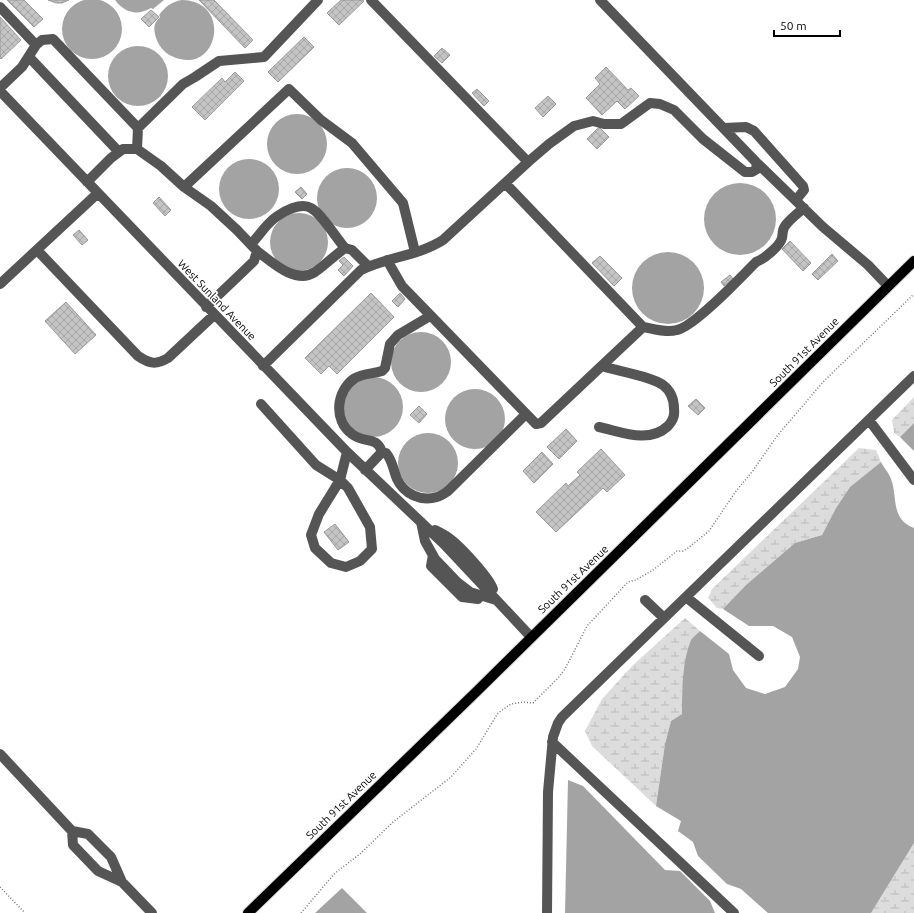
<svg xmlns="http://www.w3.org/2000/svg" width="914" height="913" font-family="Ubuntu,sans-serif">
	<defs>
		<pattern id="wetland-marsh" width="20" height="14" patternUnits="userSpaceOnUse"><rect width="20" height="14" fill="#dcdcdc"/><path d="M1 5h8M5 5V1M11 12h8M15 12V8" fill="none" stroke="#bbb"/></pattern>
		<pattern id="building-cross-hatch" width="8" height="8" patternUnits="userSpaceOnUse"><rect width="8" height="8" fill="#c4c4c4"/><path d="M0 0l8 8M0 8l8-8" fill="none" stroke="#a7a7a7"/></pattern>
	</defs>
	<rect width="100%" height="100%" fill="#fff"/>
	<path fill="url(#wetland-marsh)" d="M914,397V423L900,437L894,433L892,420Z
		M859,448L876,450L881,462L850,487L836,508L822,535L795,543L746,585L723,609L717,608L708,598L712,589Z
		M685,618L700,631L692,639L682,691V714L671,721L665,744L656,806L592,746L585,731L602,699L632,666Z
		M914,843V913H871Z"/>
	<path fill="#a3a3a3" d="M62 29a30 30 0 1 1 60 0a30 30 0 1 1-60 0Z
		M115,0H164L153,9L151,8C137,16 125,13 115,0Z
		M182,0C231,1 219,69 180,59C171,57 165,53 160,46C156,40 152,28 156,22C157,20 159,19 160,17L159,15C166,6 171,2 182,0Z
		M108 76a30 30 0 1 1 60 0a30 30 0 1 1-60 0Z
		M267 144a30 30 0 1 1 60 0a30 30 0 1 1-60 0Z
		M219 189a30 30 0 1 1 60 0a30 30 0 1 1-60 0Z
		M317 198a30 30 0 1 1 60 0a30 30 0 1 1-60 0Z
		M704 219a36 36 0 1 1 72 0a36 36 0 1 1-72 0Z
		M270 242a29 29 0 1 1 58 0a29 29 0 1 1-58 0Z
		M632 288a36 36 0 1 1 72 0a36 36 0 1 1-72 0Z
		M391 362a30 30 0 1 1 60 0a30 30 0 1 1-60 0Z
		M343 407a30 30 0 1 1 60 0a30 30 0 1 1-60 0Z
		M445 419a30 30 0 1 1 60 0a30 30 0 1 1-60 0Z
		M914,423V451L900,437Z
		M398 463a30 30 0 1 1 60 0a30 30 0 1 1-60 0Z
		M881,462C884,468 889,473 891,479C898,497 890,519 914,528V843L871,913H768L741,889L727,884L698,856L693,842L678,831L681,821L656,806L665,744L671,721L682,714C682,691 682,662 691,640C693,637 697,634 700,631L729,654L733,670L746,688L765,694L785,687L798,669L800,657L792,637L773,626H749L723,609L746,585L795,543L822,535L836,508L850,487Z
		M568,780L583,786L665,870L680,871L710,901L715,913H565Z
		M342,888L367,913H315Z"/>
	<path fill="url(#building-cross-hatch)" stroke="#999" d="M7,0H24L43,19L34,27Z
		M48,0H69L62,3H56Z
		M199,0H214L253,40L245,48Z
		M341,0H362L364,1L339,25L327,13Z
		M151,10L159,17L149,27L141,19Z
		M0,17L21,40L1,59L0,58Z
		M304,37L314,47L278,82L268,72Z
		M442,48L450,55L442,63L434,56Z
		M606,67L628,90L631,88L639,96L625,109L617,101L602,115L586,98L600,84L595,78Z
		M235,72L244,81L205,120L192,107L222,78L225,82Z
		M477,89L489,101L484,106L472,93Z
		M548,96L556,104L543,117L535,108Z
		M599,127L609,137L597,149L587,139Z
		M301,187L307,194L302,199L295,192Z
		M159,197L171,210L165,216L153,203Z
		M79,230L88,240L82,245L73,235Z
		M790,241L811,263L803,271L782,249Z
		M832,254L838,261L818,280L812,274Z
		M600,256L622,278L614,286L592,263Z
		M344,257L353,266L344,276L338,270L343,265L339,261Z
		M730,275L733,279L724,286L721,282Z
		M371,293L394,317L337,374L329,366L321,374L305,358Z
		M400,293L405,299L398,307L392,301Z
		M66,302L96,335L75,354L45,321Z
		M696,399L705,408L698,415L688,406Z
		M419,406L427,414L419,423L410,415Z
		M566,429L577,441L559,459L547,447Z
		M601,449L625,475L607,492L603,488L556,532L536,512L566,483L568,486L580,475L577,472Z
		M542,452L553,464L534,483L523,471Z
		M335,524L349,542L338,550L324,532Z"/>
	<g fill="none" stroke-linecap="round" stroke-linejoin="round">
		<g stroke="#dbdbdb" stroke-width="12">
			<path id="major" d="M248,913L474,694L914,261"/>
		</g>
		<path stroke="#777" stroke-width="1.5" stroke-dasharray="1 2" stroke-linecap="butt" d="M0,887L25,913
			M301,913L335,873L360,854L393,822L451,777L476,749L498,713L511,704L523,702L533,703L558,678L565,669L587,626L628,582L636,580L653,570L677,551H683L688,548L709,531L736,491L752,472L777,436L823,382L914,294"/>
		<path stroke="#555" stroke-width="10" d="M371,0L528,162
			M0,7L36,45
			M29,57L119,152
			M0,88L22,67L36,45L42,40L53,39L138,128L137,149
			M0,91L347,452L444,544L531,637
			M138,128L183,84L195,77L219,61L264,57L318,0
			M724,128L746,127L754,131L803,186L804,190L796,200
			M756,162L823,227L868,265L888,286
			M87,182L111,158L123,149H137L161,166L184,187L211,206L237,230L257,251L254,261L206,307
			M184,187L289,89L321,120L352,143L403,203L415,252
			M251,244C259,236 266,224 276,217C284,211 301,202 311,208C322,214 336,238 345,248
			M37,250L138,356C150,364 156,365 168,358L214,315
			M257,251C272,262 295,285 315,272C325,265 334,256 345,248L352,250L368,266
			M387,260L402,286L536,424L541,423L643,327L505,183
			M0,284L98,193
			M643,327C654,329 666,333 677,330C695,326 741,277 756,262C764,259 780,246 782,238C783,233 782,230 785,226C790,219 798,213 804,208
			M263,366L361,270C387,257 418,256 443,240L528,162L549,144L574,126L593,121L604,124H621L650,103L660,104L674,110L703,139L745,172H752L757,169L756,162L600,0
			M261,404L316,465L340,480L348,488L370,527L372,549L360,561L346,567L331,563L315,548L311,535L319,514L340,480L347,452
			M869,420L914,480
			M599,427C622,432 649,444 668,426C673,421 675,416 674,409C674,400 671,391 663,385C653,377 619,371 605,367L603,365
			M382,452C376,435 364,444 352,434C333,420 336,391 355,378C364,373 373,374 382,371L385,368L390,344L398,335L430,316
			M365,470L382,452L386,453C393,461 393,470 397,479C404,494 421,502 437,497C441,496 445,493 448,491L526,414
			M421,522L425,541L435,559L457,582L470,592L496,600
			M435,530C439,532 445,535 449,538C460,546 489,577 493,589
			M433,555L431,566L462,597L478,599
			M686,597L759,656
			M645,600L664,618
			M552,742L734,913
			M0,754L72,831L88,834L111,857L122,882L98,871L73,845L72,831
			M122,882L152,913
			M547,913L548,792L553,737L558,723L562,717L914,376"/>
		<use href="#major" stroke="#000" stroke-width="10"/>
	</g>
	<g text-anchor="middle" stroke-width="3.5" stroke-linejoin="round" paint-order="stroke">
		<g font-size="11" fill="#000" stroke="#fff">
			<text transform="translate(217 300) rotate(46)" y="4">West Sunland Avenue</text>
			<text transform="translate(804 352) rotate(-45)" y="4">South 91st Avenue</text>
			<text transform="translate(573 579) rotate(-44)" y="4">South 91st Avenue</text>
			<text transform="translate(341 805) rotate(-44)" y="4">South 91st Avenue</text>
		</g>
	</g>
	<path d="M774 30v6h66v-6" fill="none" stroke="#000000" stroke-width="2"/>
	<text x="780" y="30" font-size="12" fill="#000000" stroke="#ffffff" stroke-width="3" paint-order="stroke">50 m</text>
</svg>
